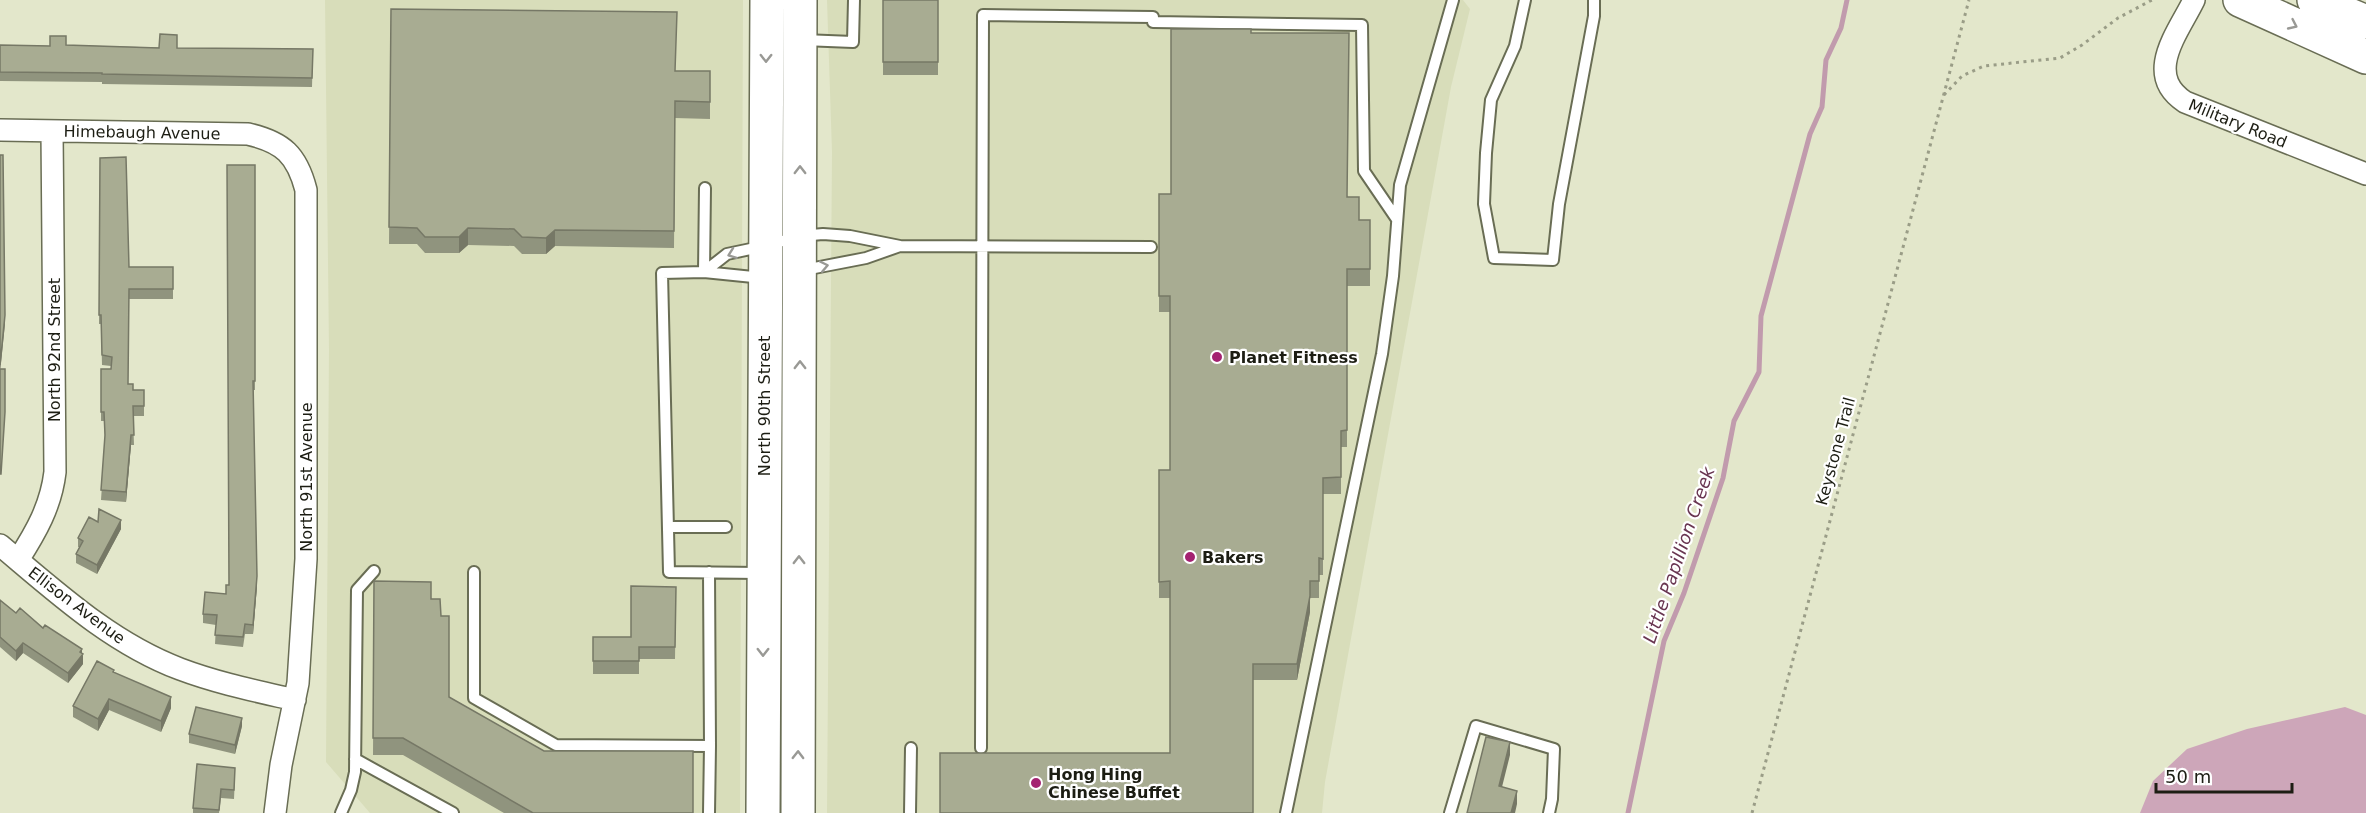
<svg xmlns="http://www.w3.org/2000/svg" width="2366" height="813" font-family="'DejaVu Sans',sans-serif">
	<rect width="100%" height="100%" fill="#e3e7cb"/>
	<path fill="#d8ddba" d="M325,0H743L740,813H370L326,762L329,350Z
		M827,0H1463L1470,9L1451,87L1325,782L1322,813H827L832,152Z"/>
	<path fill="#cda6b9" d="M2345,707L2366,715V813H2140L2153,781L2187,749L2247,729Z"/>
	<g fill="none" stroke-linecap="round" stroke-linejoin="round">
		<path stroke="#c19bad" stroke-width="5" d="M1628,813L1664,641L1684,593L1723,478L1734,421L1759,372L1761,316L1810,134L1822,107L1826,60L1841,28L1847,0"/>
		<g stroke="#696d54" stroke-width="14">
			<path id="service" d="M1525,0L1515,46L1491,100L1486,153L1484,204L1494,258L1553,260L1559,204L1594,16V0
				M1153,22L1362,25L1364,171L1396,218
				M803,40L853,42L854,0
				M900,246L1151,247
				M704,272L727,254L765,246L800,236L823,234L850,236L900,246L866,258L804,270
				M704,272L705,188
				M668,527H726
				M474,572V698L556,745L710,746L709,572
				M760,573L669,572L662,273L704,272L763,278
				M981,748L983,15L1153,17
				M355,759L453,813
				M341,813L351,790L355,772L357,590L374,571
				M709,813L710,746
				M910,813L911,748
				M1286,813L1382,354L1393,276L1400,185L1453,0
				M1450,813L1476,726L1554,749L1552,799L1549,813"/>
		</g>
		<g stroke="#696d54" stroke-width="24">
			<path id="minor" d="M2194,0C2178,33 2143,74 2185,102L2366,174
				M0,130L248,134C283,142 297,155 306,190V559L298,683L281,765L275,813
				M0,545C56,592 111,643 180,669C217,683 256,691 295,700
				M18,560C36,532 51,506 55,472L52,131"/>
		</g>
		<g stroke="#696d54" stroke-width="36">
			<path id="primary" d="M2240,0L2366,57
				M2314,0L2366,22
				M763,813L767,0
				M798,813L800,0"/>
		</g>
		<path stroke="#9a9d87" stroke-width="3" stroke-dasharray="3 4.5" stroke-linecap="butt" d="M1944,95L1962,76L1984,66L2060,58L2082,45L2118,18L2152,0
			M1752,813L1969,0"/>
		<use href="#service" stroke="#fff" stroke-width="10"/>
		<use href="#minor" stroke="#fff" stroke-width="21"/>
		<use href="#primary" stroke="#fff" stroke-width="33"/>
	</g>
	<path fill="#90947e" d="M883,0H938V75H883Z
		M391,9L676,71H710V119L675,118L674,248L555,246L546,254H522L514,246L468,245L459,253H425L417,244H389Z
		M1251,33L1348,197L1359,220H1370V286H1347V447H1341V494H1323V575H1319V598H1310V612L1297,680H1253L1170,753V598H1159V470H1170V312H1159V296L1171,194Z
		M0,45L50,46L66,45L177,48L313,49L312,87L102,84V82L0,81Z
		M100,158L129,267H173V299H129L128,384L133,390H144V416H133L134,445H131L126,502L101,500L105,440L104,421H101V369H111V366L102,365L101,324H99Z
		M255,165V390H253L257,586L253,634H245L243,647L215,644L216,625L203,623V614L226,594L229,585Z
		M98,522L121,529L97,574L76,563V554L79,547H78V538Z
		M374,581L431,599L441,616L449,697L544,751L693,813H504L403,755H373Z
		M676,587L675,659H639V674H593V637H631Z
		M0,600L16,613L43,628L82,653L83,664L68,683L23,653L16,661L0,647Z
		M114,673L171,708L161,732L109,710L98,731L73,717V706Z
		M242,726L235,754L189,743V734Z
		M235,776L234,799L221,798L219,813H193V808Z"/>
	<path fill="#767866" d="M468,228V245L459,253V237Z
		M555,230V246L546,254V238Z
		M5,315V324L0,373V365Z
		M131,435V445L126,502V492Z
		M121,520V529L97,574V565Z
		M257,576V586L253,634V625Z
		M1310,596V612L1297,680V664Z
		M23,643V653L16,661V651Z
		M82,649V656L83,654V664L68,683V673Z
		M171,697V708L161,732V721Z
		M109,699V710L98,731V719Z
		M242,718V726L235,754V745Z
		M1510,742V755L1499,799V786Z
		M1517,791V804L1515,813H1511Z"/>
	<path fill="#a8ac92" stroke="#767866" stroke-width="1.5" d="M883,0H938V62H883Z
		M391,9L677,12L675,71H710V102L675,101L674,231L555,230L546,238L522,237L514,229L468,228L459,237H425L417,228L389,227Z
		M1171,29H1251V33H1349L1347,197H1359V220H1370V269H1347V430L1341,431V477L1323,478V559L1319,558V581H1310V596L1297,664H1253V813H940V753H1170V581L1159,582V470H1170V296H1159V194H1171Z
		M160,34L177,35V48L313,49L312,78L102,74V73L0,72V45L50,46V36H66V45L159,48Z
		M0,155H3L5,315L0,365Z
		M126,157L129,267H173V289H129L128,384H133V390H144V406H133L134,435H131L126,492L101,490L105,435L104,412H101V369H111L112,357L102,355L101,315H99L100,158Z
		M227,165H255V381H253L257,576L253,625L245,624L243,637L215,635L217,615L203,614L205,592L226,594V585H229Z
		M0,369H5V412L1,474H0Z
		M99,509L121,520L97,565L76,554L83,541L78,538L89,517L98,522Z
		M374,581L431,582V599H440L441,616H449V697L544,751H693V813H533L403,738H373Z
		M631,586L676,587L675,647H639V661H593V637H631Z
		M0,600L16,613L20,608L43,628L45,625L82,649L80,652L83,654L68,673L23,643L16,651L0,637Z
		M97,661L114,670L113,672L171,697L161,721L109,699L98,719L73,706Z
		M196,707L242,718L235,745L189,734Z
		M1486,737L1510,742L1499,786L1517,791L1511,813H1467Z
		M197,764L235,768L234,790L221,789L219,810L193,808Z"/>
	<defs><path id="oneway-chevron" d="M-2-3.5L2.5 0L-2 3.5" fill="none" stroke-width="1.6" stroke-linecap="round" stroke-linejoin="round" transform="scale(1.5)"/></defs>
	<g stroke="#999995">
		<use href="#oneway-chevron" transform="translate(2293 25) rotate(25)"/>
		<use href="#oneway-chevron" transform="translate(766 58) rotate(90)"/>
		<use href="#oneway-chevron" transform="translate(800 170) rotate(-90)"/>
		<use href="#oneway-chevron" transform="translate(732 254) rotate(160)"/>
		<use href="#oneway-chevron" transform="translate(824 266) rotate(-12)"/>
		<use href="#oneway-chevron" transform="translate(800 365) rotate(-90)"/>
		<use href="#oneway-chevron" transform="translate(799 560) rotate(-90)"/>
		<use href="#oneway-chevron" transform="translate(763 652) rotate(90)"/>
		<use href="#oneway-chevron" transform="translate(798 755) rotate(-89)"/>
	</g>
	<g fill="#a42271" stroke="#fff" stroke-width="2">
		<circle cx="1217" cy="357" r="6"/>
		<circle cx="1190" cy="557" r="6"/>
		<circle cx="1036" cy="783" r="6"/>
	</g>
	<g text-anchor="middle" stroke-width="4.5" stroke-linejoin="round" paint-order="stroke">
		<g font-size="16" fill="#1c1d13" stroke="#fff">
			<text transform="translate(2238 123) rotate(22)" y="6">Military Road</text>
			<text transform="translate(142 132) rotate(1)" y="6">Himebaugh Avenue</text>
			<text transform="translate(54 350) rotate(-90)" y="6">North 92nd Street</text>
			<text transform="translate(764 406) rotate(-90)" y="6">North 90th Street</text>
			<text transform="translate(1835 451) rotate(-75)" y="6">Keystone Trail</text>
			<text transform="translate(306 477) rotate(-90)" y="6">North 91st Avenue</text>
			<text transform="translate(77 605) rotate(37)" y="6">Ellison Avenue</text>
		</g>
		<g font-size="16" font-weight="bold" fill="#1c1d13" stroke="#fff" text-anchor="start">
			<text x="1229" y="363">Planet Fitness</text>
			<text x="1202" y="563">Bakers</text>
			<text x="1048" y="780">Hong Hing<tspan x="1048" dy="18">Chinese Buffet</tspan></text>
		</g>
		<g font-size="18" font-style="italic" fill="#693651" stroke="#fff">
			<text transform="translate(1679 555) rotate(-71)" y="6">Little Papillion Creek</text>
		</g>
	</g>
	<path d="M2156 783v9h136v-9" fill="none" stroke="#1c1d13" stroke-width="3"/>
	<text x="2165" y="783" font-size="18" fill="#1c1d13" stroke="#ffffff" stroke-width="4.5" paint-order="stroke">50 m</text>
</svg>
